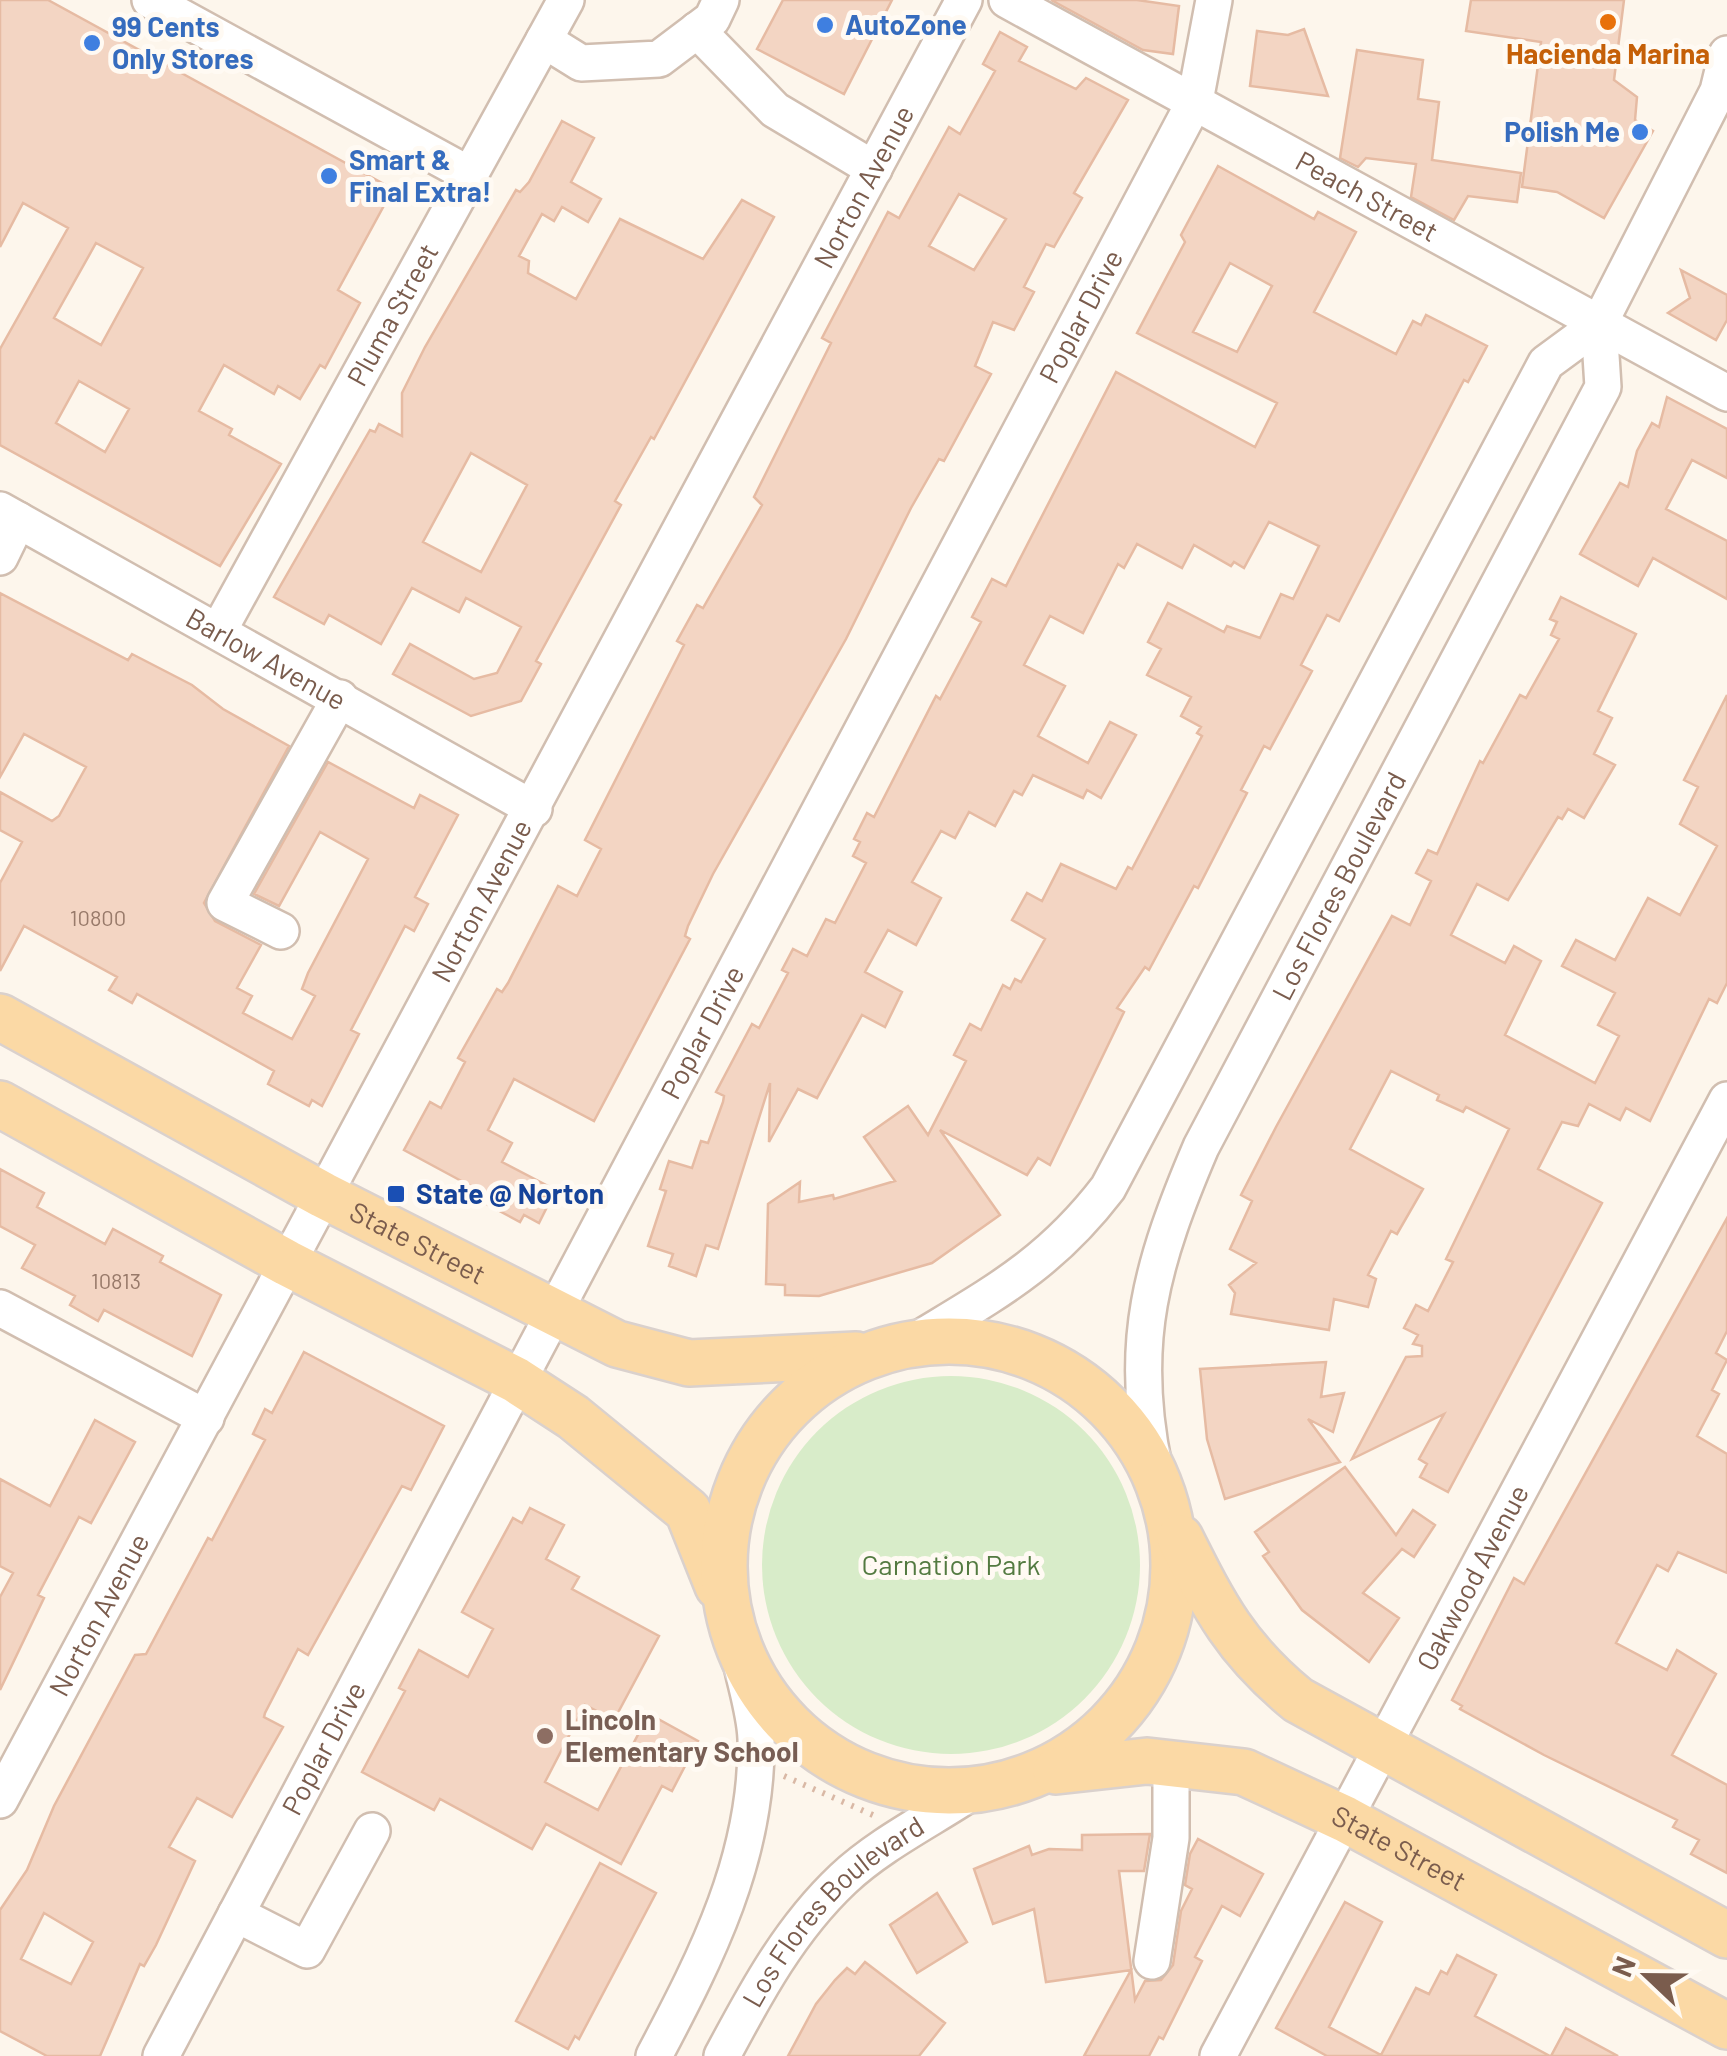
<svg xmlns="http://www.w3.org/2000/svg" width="1727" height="2056" font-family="Barlow,sans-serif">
	<rect width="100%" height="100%" fill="#fdf6ec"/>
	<path fill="#d8ecc9" d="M762 1565a189 189 0 1 1 378 0a189 189 0 1 1-378 0Z"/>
	<path fill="#f3d5c3" stroke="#e6bba3" stroke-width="2.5" fill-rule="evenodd" d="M0,0H48L393,189L338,290L360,303L325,368L320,365L300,399L278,386L274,394L224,365L199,411L232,429L229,435L281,464L220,566L0,445V349L68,228L23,203L0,247ZM96,243L143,268L101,345L54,318ZM79,381L129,409L105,452L56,423Z
		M783,0H892L844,94L757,49Z
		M1051,0H1137L1179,6L1173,54L1143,50Z
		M1471,0H1624L1614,80L1637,97L1635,120L1653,131L1604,218L1557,192L1522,187L1541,42L1466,31Z
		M1304,29L1328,96L1250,86L1257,31L1288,35Z
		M1000,32L1027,47L1019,61L1076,89L1086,78L1128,100L1074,193L1082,198L1054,247L1046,244L1024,287L1034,292L1014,330L993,322L975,366L991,374L944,461L939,459L911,508L846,639L713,874L688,926L685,936L690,939L594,1121L514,1079L488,1130L512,1143L502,1162L548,1186L543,1195L551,1199L539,1223L524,1215L520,1222L488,1205L491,1197L404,1150L430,1102L441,1108L465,1062L458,1058L497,989L502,992L508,983L558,886L577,896L601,849L585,840L684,645L677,641L697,605L703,608L762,505L754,497L831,343L822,338L888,212L899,218L949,127L960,134L995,71L983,64ZM959,194L1006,219L974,270L929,246Z
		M1357,50L1423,60L1418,99L1439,102L1432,160L1521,173L1517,202L1468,196L1454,220L1411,197L1416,164L1366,158L1358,167L1340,158Z
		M562,121L594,138L571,182L601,199L588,222L562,207L554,221L542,214L519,256L529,261L528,273L576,299L620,219L703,259L742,200L774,217L654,439L651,437L615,501L621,505L536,661L541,664L521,701L471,716L393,674L410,644L474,679L497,673L521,627L466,598L459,612L412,588L381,644L329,615L324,624L274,597L370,430L375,432L379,424L402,436V393L425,347L516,190L520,192L529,182ZM471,453L527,485L481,572L423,542Z
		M1218,166L1314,219L1318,212L1356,232L1314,312L1396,354L1413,321L1421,325L1426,315L1487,346L1468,382L1464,380L1339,621L1327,615L1301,665L1312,671L1270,749L1264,746L1241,790L1247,793L1198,888L1194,886L1149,970L1145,967L1117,1008L1124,1012L1050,1165L1038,1158L1027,1175L940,1130L1000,1215L932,1263L819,1296L785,1295V1285L766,1284L768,1204L800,1182L799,1202L833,1195L834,1199L895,1181L864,1137L908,1106L928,1135L966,1061L954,1055L970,1024L981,1030L1003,985L1010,989L1015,979L1021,982L1045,939L1012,920L1027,893L1042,901L1061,864L1116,889L1128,867L1132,869L1202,736L1197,733L1201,727L1181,716L1191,697L1147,675L1161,649L1148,642L1168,603L1224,632L1227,626L1260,638L1281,594L1293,599L1319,546L1269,522L1244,568L1234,562L1231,566L1194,545L1182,568L1137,544L1124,568L1118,564L1083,633L1050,616L1024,665L1065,686L1038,736L1088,763L1110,722L1136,735L1101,798L1087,790L1083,798L1033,775L1022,795L1014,791L995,826L969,812L955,838L941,831L912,882L941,898L916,945L888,930L865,972L902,992L885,1027L862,1015L817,1098L798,1089L769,1142L770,1083L718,1249L706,1245L696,1276L669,1266L673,1254L648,1246L666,1191L660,1189L669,1161L692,1168L701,1141L708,1143L723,1102L724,1096L716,1092L752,1024L759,1028L788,973L782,970L793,949L807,956L826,919L835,923L866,863L853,856L860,842L854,839L867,813L874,817L936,696L940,699L981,622L972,617L992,579L1006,586L1116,372L1255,447L1277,403L1137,333L1185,242L1181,235ZM1230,263L1272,286L1237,352L1193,332Z
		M1681,270L1727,295V320L1716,340L1668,313L1690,298Z
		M1667,397L1727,429V478L1692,460L1666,509L1727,541V599L1653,558L1638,586L1580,554L1620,483L1628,487L1637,451L1652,423L1659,427Z
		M0,593L128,660L132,654L192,685L223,709L289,746L204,903L215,921L261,945L237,988L252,996L243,1013L292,1039L315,996L302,989L308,973L368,859L320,832L279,906L254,894L328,762L414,808L420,795L458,815L415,897L428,904L414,931L405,926L351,1030L359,1034L322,1106L312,1100L309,1106L268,1084L274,1071L137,994L132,1003L109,990L117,977L24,926L0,971V883L22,842L0,830V792L52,821L59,816L86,767L24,734L0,777Z
		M1561,597L1636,634L1598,711L1612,718L1594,754L1615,765L1584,818L1568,809L1562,819L1558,817L1508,900L1477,884L1451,935L1505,963L1514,946L1541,961L1505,1035L1595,1083L1619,1036L1598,1025L1615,993L1562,966L1576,940L1615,960L1648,898L1680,915L1717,846L1680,824L1698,787L1684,780L1727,695V983L1717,1003L1709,999L1650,1121L1626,1108L1620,1120L1589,1104L1578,1126L1562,1122L1538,1169L1602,1203L1448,1492L1420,1477L1427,1464L1419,1459L1444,1414L1352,1459L1406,1357L1422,1356V1346L1413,1344L1418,1335L1404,1328L1416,1305L1428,1311L1453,1262L1446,1259L1509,1129L1466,1107L1463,1112L1437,1100L1439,1095L1391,1071L1350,1149L1423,1189L1397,1234L1391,1231L1368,1275L1376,1279L1368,1307L1334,1299L1329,1330L1231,1314L1235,1293L1229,1285L1256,1263L1230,1249L1252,1201L1241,1195L1276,1127L1392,916L1410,925L1431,881L1416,873L1428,850L1437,854L1480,761L1483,763L1520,695L1526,698L1559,639L1551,635L1557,622L1550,619Z
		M0,1169L44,1193L37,1207L105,1244L113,1229L163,1256L160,1262L221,1295L192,1356L104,1310L98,1321L70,1305L75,1296L22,1268L35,1245L0,1226Z
		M1727,1218V1331L1716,1353L1727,1360L1712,1390L1719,1394L1697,1436L1727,1454V1573L1678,1552L1668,1571L1657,1565L1616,1643L1667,1670L1677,1650L1716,1674L1672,1755L1727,1785V1873L1691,1854L1699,1840L1673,1827L1677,1820L1544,1755L1460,1709L1462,1706L1452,1700L1514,1578L1524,1584Z
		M304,1352L444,1426L411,1490L402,1486L308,1655L298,1649L265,1713L264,1717L283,1727L232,1817L197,1798L169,1847L195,1861L156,1945L144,1966L140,1964L100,2056H47L0,2031V1910L27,1870L54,1806L135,1655L146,1654L208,1538L212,1540L265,1440L253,1434L265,1409L272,1413ZM44,1913L93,1942L71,1984L21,1959Z
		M1326,1362L1321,1397L1344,1393L1333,1432L1308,1419L1340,1462L1225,1499L1207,1439L1200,1369Z
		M95,1420L135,1442L91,1523L79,1517L38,1595L44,1598L0,1690V1597L13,1573L0,1566V1479L50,1506Z
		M1345,1467L1396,1535L1413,1510L1435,1525L1414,1557L1402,1549L1363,1593L1399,1618L1369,1662L1302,1610L1263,1556L1269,1552L1255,1532Z
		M530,1508L564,1525L546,1559L579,1577L572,1589L659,1636L614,1720L585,1705L545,1782L598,1810L649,1714L698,1741L672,1791L662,1786L621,1864L546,1824L532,1849L440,1799L434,1810L362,1772L405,1691L399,1688L419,1650L468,1677L493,1629L462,1612L513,1518L522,1523Z
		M1150,1834L1144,1871H1119L1135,2000L1145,1981L1161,1980L1173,1965L1181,1911L1192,1889L1185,1885L1190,1854L1198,1839L1263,1874L1240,1916L1222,1906L1195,1957L1202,1961L1163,2039L1159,2037L1149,2056H1084L1131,1970L1046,1982L1034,1909L993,1924L974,1869L1029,1846L1032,1855L1049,1849L1082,1850V1835Z
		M600,1863L656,1893L579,2039L575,2036L568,2049L516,2021Z
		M937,1893L967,1942L917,1973L890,1925Z
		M1345,1902L1382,1922L1329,2027L1381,2055L1416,1988L1429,1994L1441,1971L1447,1974L1457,1955L1496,1975L1475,2016L1550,2056H1327L1276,2028Z
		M865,1962L945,2023L919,2056H788L816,2004L835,1980L847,1968L855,1974Z
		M1566,2028L1618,2056H1551Z"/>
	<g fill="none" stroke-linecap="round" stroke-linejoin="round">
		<g stroke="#d1beb0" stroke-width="40">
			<g id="minor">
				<path d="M150,0L470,175"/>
				<path id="s1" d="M1007,0L1727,393"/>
				<path d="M697,30L775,110L874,169"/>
				<path d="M544,40L581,63L659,59L712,19L721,0"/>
				<path id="s2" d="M0,510L534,809"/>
				<path d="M0,557L18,520"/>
				<path id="s3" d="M219,630L566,0"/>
				<path d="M281,931L225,903L340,698"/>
				<path d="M0,1308L206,1418"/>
				<path d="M914,1342C994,1293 1049,1265 1108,1188L1546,363L1599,324L1718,91L1727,54"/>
				<path id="s4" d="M1154,1467C1128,1342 1152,1262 1201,1147L1603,387L1599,324"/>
				<path id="s5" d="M0,1800L964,0"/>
				<path d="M236,1914L307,1950L372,1831"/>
				<path d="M1152,1961L1171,1838V1763"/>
				<path id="s6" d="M161,2056L1195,101L1214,0"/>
				<path d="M654,2056C707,1956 758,1856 756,1739C755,1712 745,1683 740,1656"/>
				<path id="s7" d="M722,2056C756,1992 790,1929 843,1879C879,1845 929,1820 970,1793"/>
				<path id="s8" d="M1218,2056L1727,1100"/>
			</g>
		</g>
		<g stroke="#dad1cd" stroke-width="50">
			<g id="major">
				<path id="s9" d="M0,1017L323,1195L617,1344L689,1363L856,1355"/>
				<path d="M0,1104L287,1263L516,1380L573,1417L688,1511L718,1586"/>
				<circle cx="949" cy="1566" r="225"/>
				<path d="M1180,1538C1215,1608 1236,1649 1298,1700L1727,1935"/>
				<path id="s10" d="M1056,1771L1147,1761L1244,1772L1345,1819L1727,2026"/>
			</g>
		</g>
		<path stroke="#d9b8a5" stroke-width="6" stroke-dasharray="2.5 8" stroke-linecap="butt" d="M784,1776L873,1815"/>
		<use href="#minor" stroke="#fff" stroke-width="35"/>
		<use href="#major" stroke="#fbd9a5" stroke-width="45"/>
	</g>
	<circle fill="#e8710a" stroke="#fffaf3" stroke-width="4" cx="1608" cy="22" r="10"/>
	<g fill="#3f7fe0" stroke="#fffaf3" stroke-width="4">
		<circle cx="825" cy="25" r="10"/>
		<circle cx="92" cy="43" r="10"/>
		<circle cx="1640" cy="132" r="10"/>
		<circle cx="329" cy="176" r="10"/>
	</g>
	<rect fill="#1a4fb4" stroke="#fffaf3" stroke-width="4" x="386" y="1184" width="20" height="20" rx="5"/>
	<circle fill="#8d6e63" stroke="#fffaf3" stroke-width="4" cx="545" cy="1736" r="10"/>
	<g text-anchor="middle" stroke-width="10" stroke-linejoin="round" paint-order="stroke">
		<g font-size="22" fill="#987a6a">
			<text x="98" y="926">10800</text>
			<text x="116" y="1289">10813</text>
		</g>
		<g font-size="28" font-weight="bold" fill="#366cbe" stroke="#fffaf3" text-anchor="start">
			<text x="845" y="35">AutoZone</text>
			<text x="112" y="37">99 Cents<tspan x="112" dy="32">Only Stores</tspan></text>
			<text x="1620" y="142" text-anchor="end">Polish Me</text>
			<text x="349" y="170">Smart &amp;<tspan x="349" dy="32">Final Extra!</tspan></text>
		</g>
		<g font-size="28" font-weight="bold" fill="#c56008" stroke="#fffaf3">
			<text x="1608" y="64">Hacienda Marina</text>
		</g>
		<g font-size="28" fill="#7a5c4d" stroke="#fffaf3">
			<text dy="10" stroke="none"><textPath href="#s5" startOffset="1830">Norton Avenue</textPath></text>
			<text dy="10" stroke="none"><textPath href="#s1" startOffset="410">Peach Street</textPath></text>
			<text dy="10" stroke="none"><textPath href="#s3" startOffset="360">Pluma Street</textPath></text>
			<text dy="10" stroke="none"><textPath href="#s6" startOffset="1968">Poplar Drive</textPath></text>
			<text dy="10" stroke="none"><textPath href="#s2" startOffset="305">Barlow Avenue</textPath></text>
			<text dy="10" stroke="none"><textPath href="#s4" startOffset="625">Los Flores Boulevard</textPath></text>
			<text dy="10" stroke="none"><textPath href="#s5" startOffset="1020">Norton Avenue</textPath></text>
			<text dy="10" stroke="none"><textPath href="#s6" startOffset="1158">Poplar Drive</textPath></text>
			<text dy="10" stroke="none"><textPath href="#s9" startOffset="475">State Street</textPath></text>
			<text dy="10" stroke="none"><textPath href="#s8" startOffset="542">Oakwood Avenue</textPath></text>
			<text dy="10" stroke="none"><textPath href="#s5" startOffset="210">Norton Avenue</textPath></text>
			<text dy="10" stroke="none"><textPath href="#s6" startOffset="348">Poplar Drive</textPath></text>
			<text dy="10" stroke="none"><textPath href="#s10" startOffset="362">State Street</textPath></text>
			<text dy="10" stroke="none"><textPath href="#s7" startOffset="185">Los Flores Boulevard</textPath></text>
		</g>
		<g font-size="28" font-weight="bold" fill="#164399" stroke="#fffaf3" text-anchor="start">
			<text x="416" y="1204">State @ Norton</text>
		</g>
		<g font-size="28" fill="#537a41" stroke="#fffaf3">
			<text x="951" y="1575">Carnation Park</text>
		</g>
		<g font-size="28" font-weight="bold" fill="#785e54" stroke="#fffaf3" text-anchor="start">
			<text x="565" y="1730">Lincoln<tspan x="565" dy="32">Elementary School</tspan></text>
		</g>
	</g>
	<g transform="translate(1647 1976) rotate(292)" stroke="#fffaf3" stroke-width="8" paint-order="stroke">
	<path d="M0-8L18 38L0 25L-18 38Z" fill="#7a5c4d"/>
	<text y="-15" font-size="28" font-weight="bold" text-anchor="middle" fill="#7a5c4d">N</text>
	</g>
</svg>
